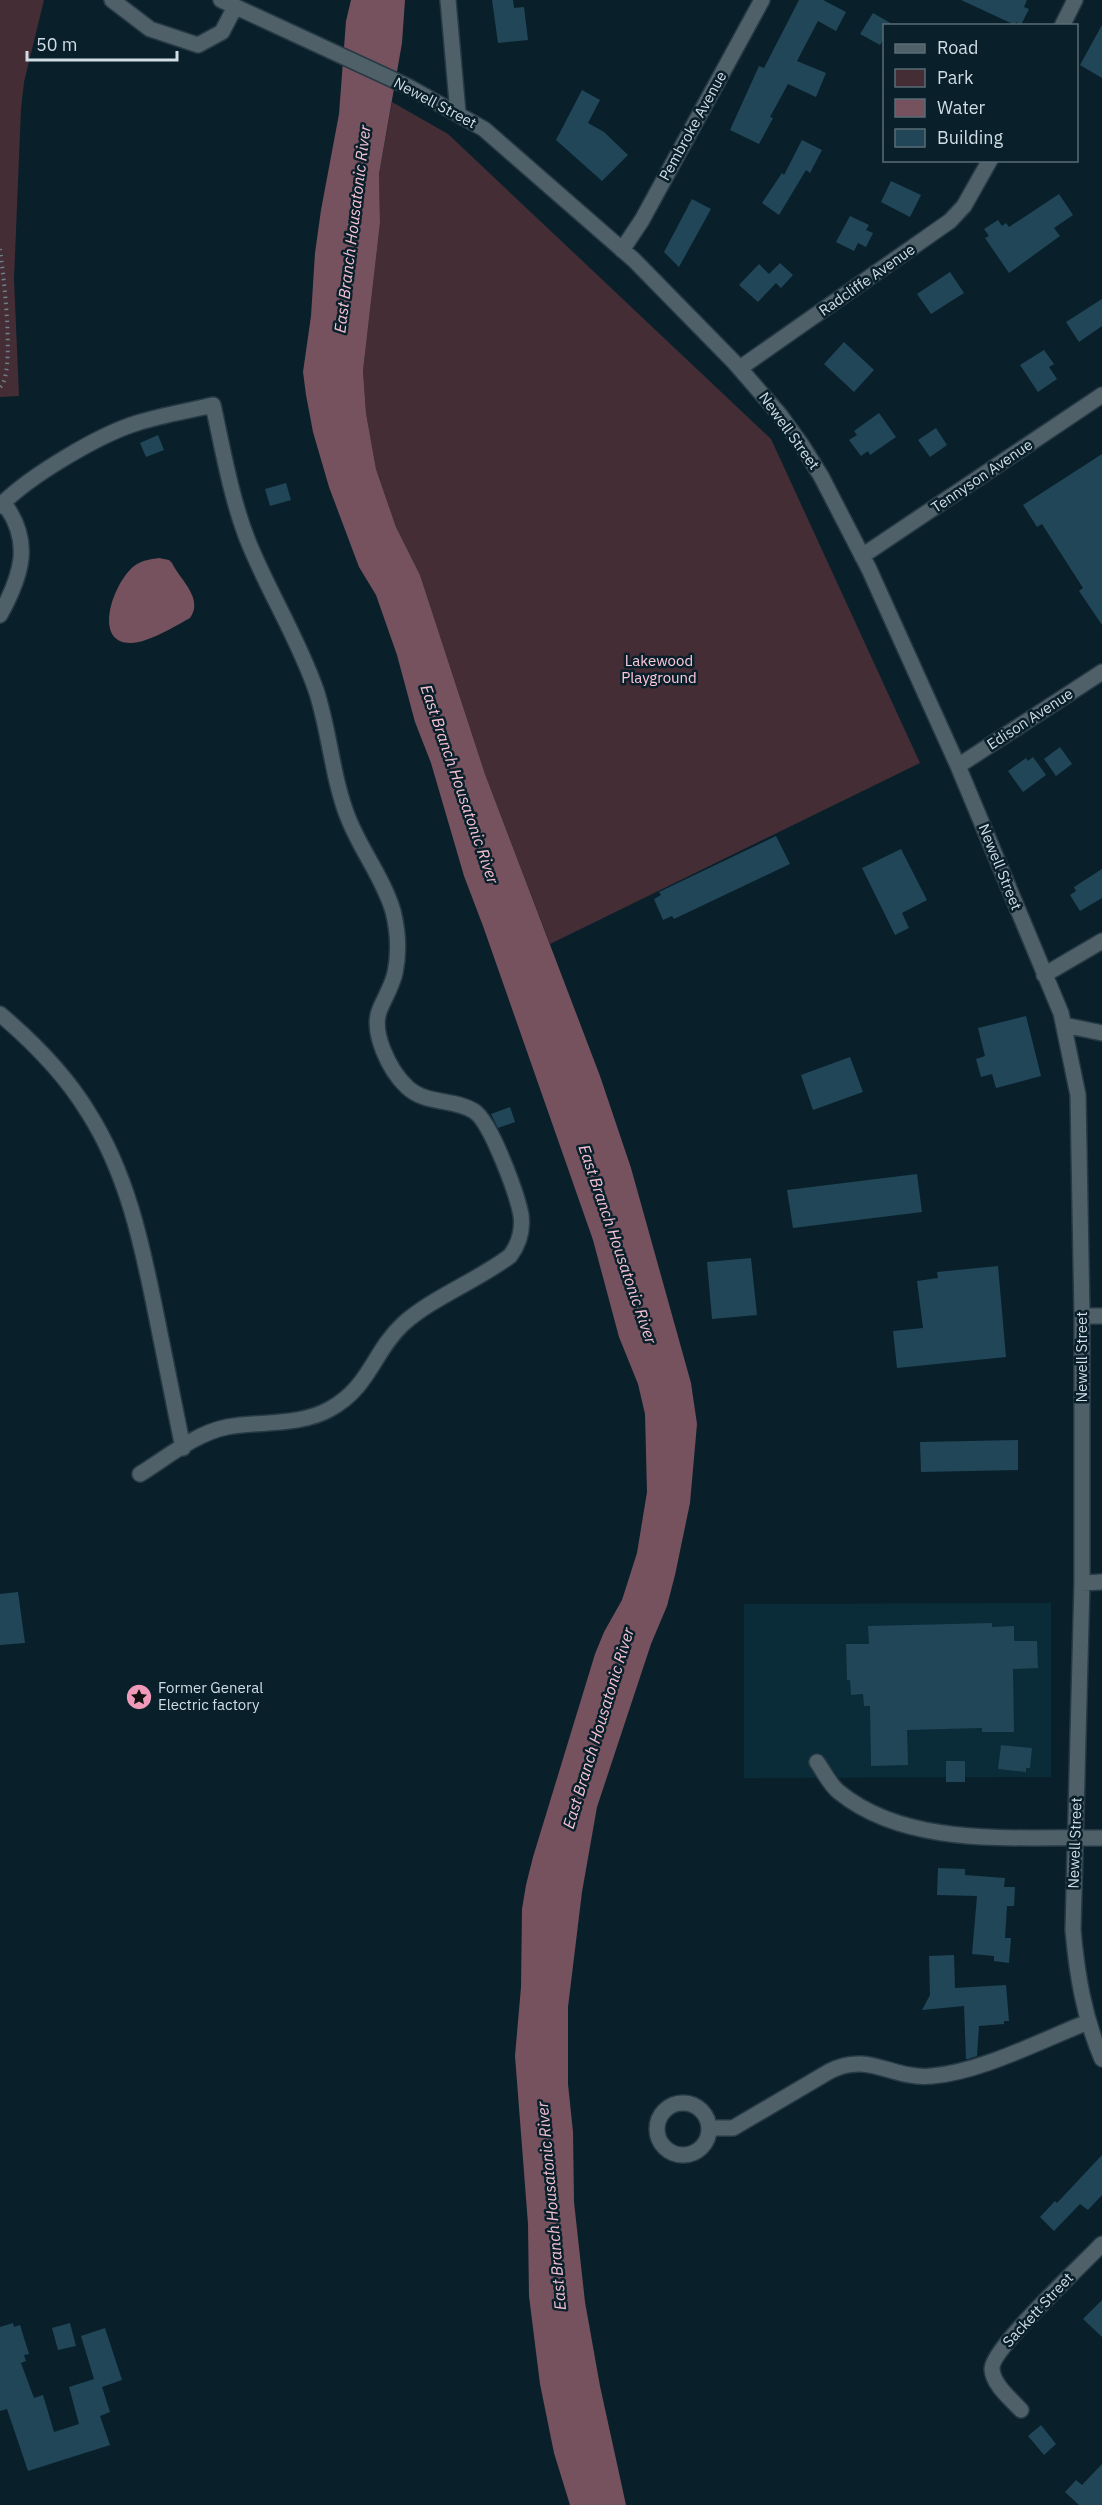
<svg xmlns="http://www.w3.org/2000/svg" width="1102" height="2505" font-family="'IBM Plex Sans',sans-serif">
	<rect width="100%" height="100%" fill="#09202b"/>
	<path fill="#0a2b38" d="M1051,1603V1777L744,1778V1604Z"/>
	<path fill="#452d35" d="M0,0H44L24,82L21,109L14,279L19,396L0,397Z
		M392,102L448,134L771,439L920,763L550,944L485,774L420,575L396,527L376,469L366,413L363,371L380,223L379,174Z"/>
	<path fill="#76515e" d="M351,0H405L402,43L379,174L380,223L363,371L366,413L376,469L396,527L420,575L485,774L600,1076L631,1168L691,1383L697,1424L690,1503L675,1575L667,1606L651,1644L597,1807L582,1892L568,2007V2084L573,2132L574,2202L585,2302L600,2386L626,2505H570L554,2453L540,2384L529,2296L528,2224L515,2056L521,1987L522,1909L526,1885L533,1857L595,1654L604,1632L622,1600L637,1553L647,1492L645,1414L638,1384L619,1337L593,1240L483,926L464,876L431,763L415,722L397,655L376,595L359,567L329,487L313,432L306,395L303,372L311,316L315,253L321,210L339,114L346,21Z
		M159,558L169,560L172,563C180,580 204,598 190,618C176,626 147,643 131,643C90,644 115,577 137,564C144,560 152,559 159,558Z"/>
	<path fill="#204658" d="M492,0H513L514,8L524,7L528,40L498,43Z
		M799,0H823L846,12L836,31L818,21L797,61L826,73L816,97L788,84L770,117L773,118L759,144L730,130L759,66L764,68Z
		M961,0H1027L1024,7L1029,9L1021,25L1016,22L1015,25Z
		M873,13L892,24L885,26V37L880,45L860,34Z
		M1102,25V78L1080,65Z
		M582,90L600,100L588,123L604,132L628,155L602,181L556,140Z
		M802,140L822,150L810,173L806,170L779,215L762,203L782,173L784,175Z
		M891,181L921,195L910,217L881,202Z
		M1059,194L1073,215L1054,228L1060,236L1009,273L985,238L989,236L984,229L998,220L1002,226L1006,223L1009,227Z
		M692,199L711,209L679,267L664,252Z
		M850,216L869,225L866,230L873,233L866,247L858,243L854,251L836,242Z
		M780,263L793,275L781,288L776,283L758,302L739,285L759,264L769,274Z
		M950,272L964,293L931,314L917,294Z
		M1102,299V326L1079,342L1066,322Z
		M844,342L874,370L854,392L824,364Z
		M1044,350L1054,364L1049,367L1057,379L1038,392L1020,365Z
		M879,413L896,437L870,455L868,451L861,456L849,440L857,435L854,431Z
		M936,428L947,445L930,457L918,440Z
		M158,435L164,450L146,457L140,443Z
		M1102,454V625L1079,591L1083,588L1042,524L1037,527L1023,505Z
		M286,483L291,500L270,506L265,489Z
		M1060,747L1072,764L1056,776L1044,759Z
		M1033,757L1046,775L1023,792L1008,771L1026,758L1028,761Z
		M776,836L790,864L674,919L672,916L663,920L654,899L661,895L659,892Z
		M901,849L927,900L902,913L909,928L895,935L862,868Z
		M1102,869V898L1080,911L1070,895L1076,891L1074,887Z
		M1026,1016L1041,1076L996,1088L992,1074L981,1077L976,1059L985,1056L978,1028Z
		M850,1057L863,1092L813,1110L801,1075Z
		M510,1107L515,1122L498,1128L491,1114Z
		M917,1174L922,1212L793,1228L787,1190Z
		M751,1258L757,1315L712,1319L707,1262Z
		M998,1266L1006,1357L897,1368L893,1331L923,1328L917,1281L938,1278L937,1272Z
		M1018,1440V1470L921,1472L920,1442Z
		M18,1592L25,1643L0,1645V1594Z
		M992,1623V1627L1014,1626V1641H1037L1038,1668L1013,1669L1014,1732H982V1728L907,1730L908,1765L871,1766L870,1706H864L863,1694L851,1695L850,1680H847L846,1644H869L868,1626Z
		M1001,1745L1032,1748L1030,1768H1026V1772L998,1769Z
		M946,1761H965V1782H946Z
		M938,1868L965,1869V1875L1005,1878L1004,1887H1015L1014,1906H1007L1005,1938H1011L1009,1963L994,1961V1956L972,1954L977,1896L937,1895Z
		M954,1955L955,1988L1006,1985L1009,2021H1004V2024L979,2026L977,2056L968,2059H966L964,2006L922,2010L930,1995L929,1956Z
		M1102,2155V2195L1088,2210L1080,2204L1054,2231L1040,2217L1055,2201L1057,2203Z
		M1102,2300V2337L1083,2319Z
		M13,2323L14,2327L20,2325L29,2354L24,2355L26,2361L21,2363L34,2398L43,2395L54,2432L79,2424L69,2387L94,2379L81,2336L105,2328L122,2380L102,2387L110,2412L100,2416L110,2445L28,2471L7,2409L0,2411V2327Z
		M70,2323L76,2346L58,2350L52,2328Z
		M1041,2425L1056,2444L1044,2455L1028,2436Z
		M1102,2464V2505H1079L1065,2492L1076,2480L1082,2485Z"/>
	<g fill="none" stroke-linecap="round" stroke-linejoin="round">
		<g stroke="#253a45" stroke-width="18">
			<path id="minor" d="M112,0L150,29L198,45L222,32L235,7
				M221,0L409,87L484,129L634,260L735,363L780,415L803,447L821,476L869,569L958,766L1061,1013L1078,1095L1082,1316V1583L1073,1930C1077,1975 1084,2017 1102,2059
				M448,0L458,113
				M1062,26L1075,0
				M622,250L642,220L762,0
				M740,368L950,221L964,206L990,160
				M0,506C28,477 98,435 137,423C162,415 188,411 213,405C223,450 231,498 248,541C268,591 298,638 316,690C330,732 332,779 349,820C362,852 383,878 393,911C398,931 399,954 395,973C392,986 385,997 380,1009C370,1032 390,1071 407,1087C426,1105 453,1098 474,1111C491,1122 517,1194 521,1215C523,1230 519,1244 510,1256C477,1281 433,1297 403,1324C373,1352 370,1387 330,1409C300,1426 260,1421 227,1427C196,1433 166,1458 140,1474
				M862,556L1102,395
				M0,615C22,575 33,541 3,502
				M958,766L1102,672
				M1044,975L1102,941
				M0,1014C33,1042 65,1074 88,1112C127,1173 142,1244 156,1314C165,1358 174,1403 183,1448
				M1064,1025L1102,1033
				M1082,1316H1102
				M1082,1583L1102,1582
				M817,1762C824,1772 830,1785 839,1792C909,1849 1018,1836 1102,1838
				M657 2129a26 26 0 1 1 52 0a26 26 0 1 1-52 0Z
				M709,2128H733L830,2071C869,2051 892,2080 932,2076C981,2072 1042,2040 1088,2022
				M1021,2410C1011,2399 993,2385 992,2369C991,2349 1084,2263 1102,2244"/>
		</g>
		<path stroke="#6d7f88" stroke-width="4" stroke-dasharray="1.5 4.5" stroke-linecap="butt" d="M0,249C3,272 16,374 0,387"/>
		<use href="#minor" stroke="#506069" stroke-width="15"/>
	</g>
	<defs>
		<g id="sight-disc" transform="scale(1.35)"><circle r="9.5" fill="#ef9ab8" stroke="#09202b"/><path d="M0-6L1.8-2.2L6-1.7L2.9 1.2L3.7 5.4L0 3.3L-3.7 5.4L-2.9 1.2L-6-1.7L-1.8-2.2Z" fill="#111"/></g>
	</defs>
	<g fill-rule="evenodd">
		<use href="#sight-disc" x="139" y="1697"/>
	</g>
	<g text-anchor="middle" stroke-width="5" stroke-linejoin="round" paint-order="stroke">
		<g font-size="15" fill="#d0dde4" stroke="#09202b">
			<text transform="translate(435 103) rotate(28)" y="5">Newell Street</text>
			<text transform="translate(693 126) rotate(-61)" y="5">Pembroke Avenue</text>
			<text transform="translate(867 280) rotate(-35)" y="5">Radcliffe Avenue</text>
			<text transform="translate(789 431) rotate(54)" y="5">Newell Street</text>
			<text transform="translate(982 476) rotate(-34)" y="5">Tennyson Avenue</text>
			<text transform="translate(1030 719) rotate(-33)" y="5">Edison Avenue</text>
			<text transform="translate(1000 867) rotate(68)" y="5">Newell Street</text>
			<text transform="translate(1082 1357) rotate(-90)" y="5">Newell Street</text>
			<text transform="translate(1075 1843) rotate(-88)" y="5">Newell Street</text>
			<text transform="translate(1038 2310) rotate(-47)" y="5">Sackett Street</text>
		</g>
		<g font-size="15" fill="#ffc8da" stroke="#09202b">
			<text x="659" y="666">Lakewood<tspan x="659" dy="17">Playground</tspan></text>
		</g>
		<g font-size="15" fill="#d0dde4" stroke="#09202b" text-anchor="start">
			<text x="158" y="1693">Former General<tspan x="158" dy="17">Electric factory</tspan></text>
		</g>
		<g font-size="16" font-style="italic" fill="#f8c2d3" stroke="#09202b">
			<text transform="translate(352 229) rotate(-83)" y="6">East Branch Housatonic River</text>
			<text transform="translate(460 784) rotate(71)" y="6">East Branch Housatonic River</text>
			<text transform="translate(618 1244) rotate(71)" y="6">East Branch Housatonic River</text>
			<text transform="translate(598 1728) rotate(-73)" y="6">East Branch Housatonic River</text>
			<text transform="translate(551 2206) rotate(-95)" y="6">East Branch Housatonic River</text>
		</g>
	</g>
	<rect x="883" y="24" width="195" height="138" fill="#09202b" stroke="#596c75" stroke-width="1.5"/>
	<rect x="895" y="44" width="30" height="9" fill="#506069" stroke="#596c75" stroke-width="1.5"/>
	<text x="937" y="54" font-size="18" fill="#d0dde4">Road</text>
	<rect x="895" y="69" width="30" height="18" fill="#452d35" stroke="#596c75" stroke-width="1.5"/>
	<text x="937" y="84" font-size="18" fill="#d0dde4">Park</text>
	<rect x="895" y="99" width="30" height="18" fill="#76515e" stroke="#596c75" stroke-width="1.5"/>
	<text x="937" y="114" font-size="18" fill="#d0dde4">Water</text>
	<rect x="895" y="129" width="30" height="18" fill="#204658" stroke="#596c75" stroke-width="1.5"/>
	<text x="937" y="144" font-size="18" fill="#d0dde4">Building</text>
	<path d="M27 51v9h150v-9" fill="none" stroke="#d0dde4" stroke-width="3"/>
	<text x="36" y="51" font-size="18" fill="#d0dde4" stroke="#09202b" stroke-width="4.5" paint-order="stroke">50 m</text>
</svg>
